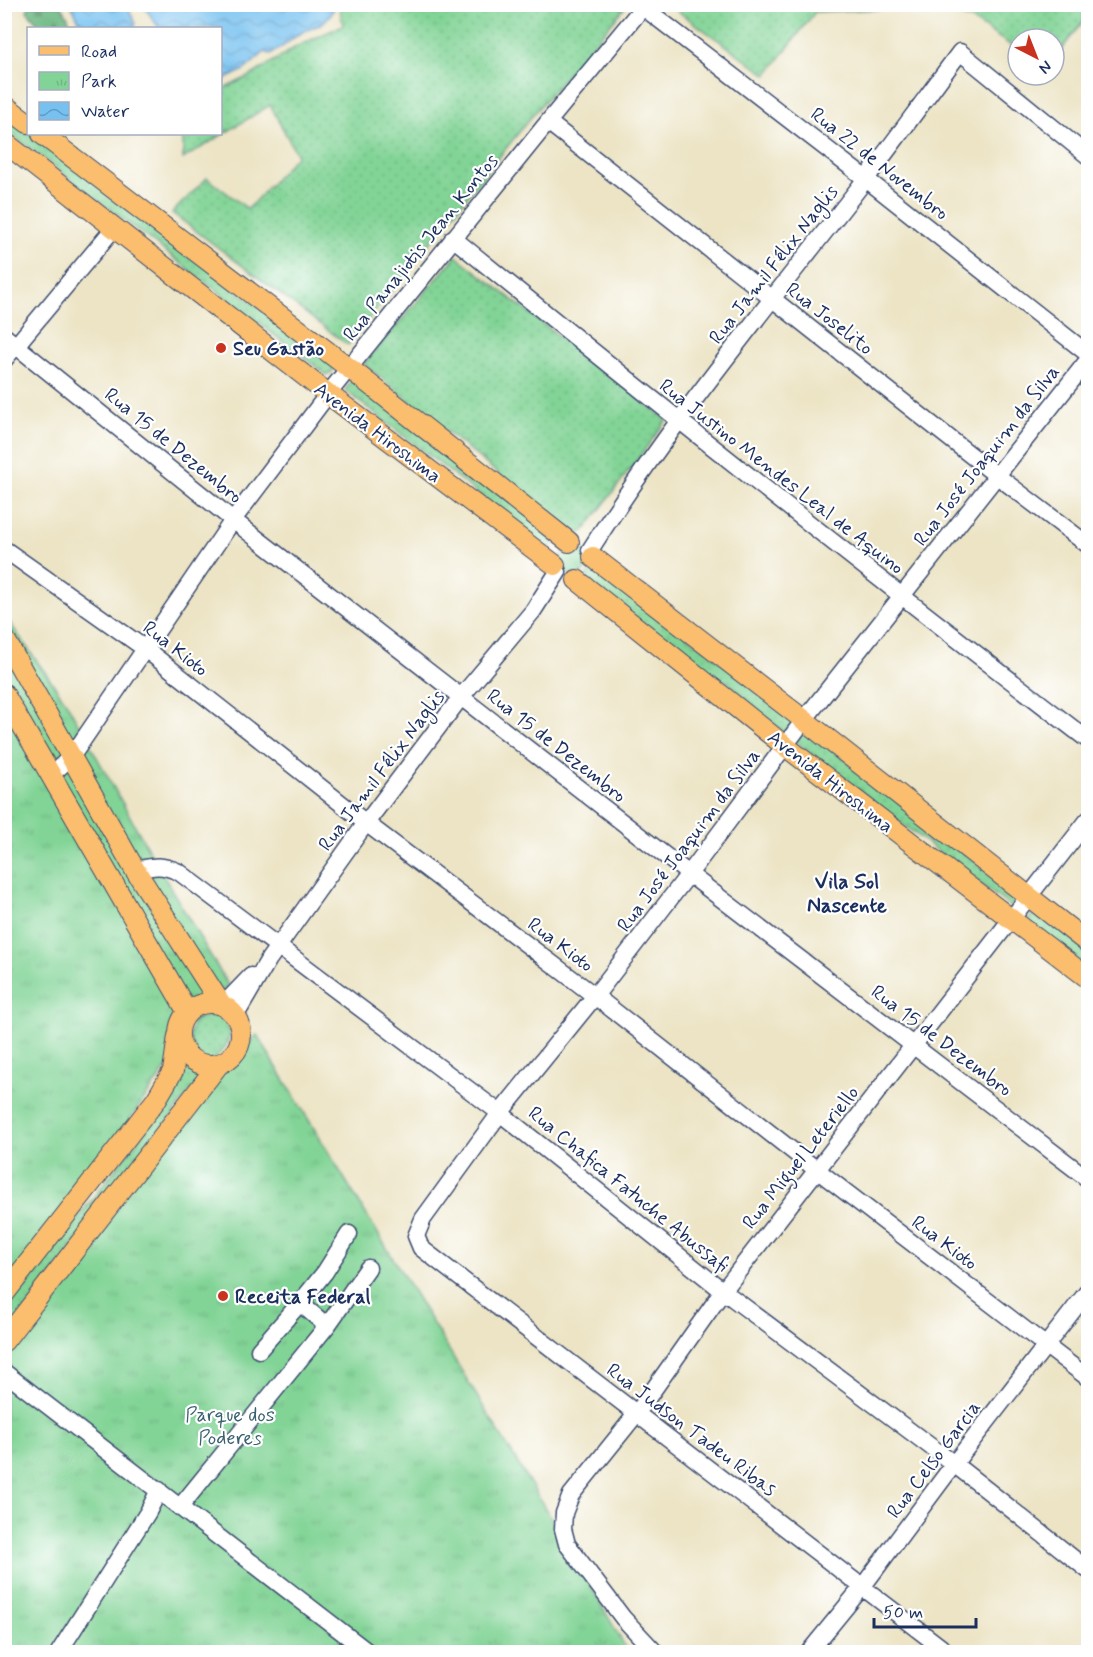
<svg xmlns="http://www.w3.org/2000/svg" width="1093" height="1657" font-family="Mynerve,sans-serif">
	<defs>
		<pattern id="grass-dots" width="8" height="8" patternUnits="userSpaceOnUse" patternTransform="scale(1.5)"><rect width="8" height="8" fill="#82d496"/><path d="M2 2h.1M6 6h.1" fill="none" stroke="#70b684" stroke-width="1.8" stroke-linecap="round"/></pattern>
		<pattern id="forest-firs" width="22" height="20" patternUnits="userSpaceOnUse" patternTransform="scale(1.5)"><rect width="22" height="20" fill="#69b67f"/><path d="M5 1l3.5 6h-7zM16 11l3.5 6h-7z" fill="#56946b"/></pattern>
		<pattern id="park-tufts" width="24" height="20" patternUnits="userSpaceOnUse" patternTransform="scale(1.5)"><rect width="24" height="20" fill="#82d496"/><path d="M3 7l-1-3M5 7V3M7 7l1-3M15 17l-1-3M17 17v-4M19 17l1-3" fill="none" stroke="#70b684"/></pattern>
		<pattern id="water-waves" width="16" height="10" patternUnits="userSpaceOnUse" patternTransform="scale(1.5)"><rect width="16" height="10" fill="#76c1f0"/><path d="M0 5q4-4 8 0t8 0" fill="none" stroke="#609dc6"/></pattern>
	</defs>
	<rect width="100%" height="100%" fill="#fff"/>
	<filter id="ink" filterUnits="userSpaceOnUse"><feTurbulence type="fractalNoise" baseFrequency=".0167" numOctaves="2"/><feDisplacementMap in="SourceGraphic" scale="12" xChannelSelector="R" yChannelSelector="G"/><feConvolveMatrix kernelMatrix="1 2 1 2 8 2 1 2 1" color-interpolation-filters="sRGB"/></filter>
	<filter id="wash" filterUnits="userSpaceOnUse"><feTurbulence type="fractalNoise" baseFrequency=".008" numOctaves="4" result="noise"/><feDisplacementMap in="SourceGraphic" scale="24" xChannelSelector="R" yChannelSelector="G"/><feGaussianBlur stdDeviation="1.35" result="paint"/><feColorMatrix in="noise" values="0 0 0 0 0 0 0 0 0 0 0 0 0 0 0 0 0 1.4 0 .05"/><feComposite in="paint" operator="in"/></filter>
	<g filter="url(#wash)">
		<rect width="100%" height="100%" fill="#ece4c5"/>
		<path fill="url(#grass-dots)" stroke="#4e827a" stroke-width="1.5" d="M1088,4V15L1054,59V39H1018V50L974,21L937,7L815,12L767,75L669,5Z
			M339,5H627L536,111L348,345L172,213L207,178L248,209L297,155L270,105L183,159V134H220L221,90L252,75L296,47L343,25Z
			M4,112L28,130V134H33L335,366L332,372L327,375L5,129Z
			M456,256L667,420L584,531L577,535L572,534L364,364Z
			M352,379L558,538L547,551L486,500L345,390Z
			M560 561a14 14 0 1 1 28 0a14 14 0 1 1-28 0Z
			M596,564L1020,897L1012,908L789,737L727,682L698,667L584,580Z
			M1036,909L1088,948V968L1027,922Z
			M209,1015C235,1018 235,1041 217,1056L5,1336V1312L165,1105L196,1053C188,1040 188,1034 195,1020Z"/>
		<path fill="url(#forest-firs)" stroke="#42726e" stroke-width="1.5" d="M29,5H61L68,17L71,28H42L27,11Z"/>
		<path fill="url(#park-tufts)" stroke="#4e827a" stroke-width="1.5" d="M4,615L66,702L157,865L228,985L178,1036L176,1055L4,1294Z
			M257,1035L567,1544L628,1652H5L4,1341L219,1064Z"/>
		<path fill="url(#water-waves)" stroke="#4878a7" stroke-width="1.5" d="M71,5H126L136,23L134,28H83Z
			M331,5L334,9C321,29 317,24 299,34C288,41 282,49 270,54L265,52L244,70L221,81L220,28H159L143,5Z"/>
	</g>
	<g filter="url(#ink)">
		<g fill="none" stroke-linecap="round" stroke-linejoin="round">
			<g stroke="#3a4a6d" stroke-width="19">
				<path id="minor" d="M548,122L996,475L1088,545
					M453,238C663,409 874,576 1088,740
					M4,336L233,520L689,874L1088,1179
					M4,360L114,228
					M4,549L144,648L366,823L595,996L817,1170L1088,1378
					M590,550C672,420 771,302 865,180C897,138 928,95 960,52L1088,156
					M51,775L72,756L233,520L328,394L548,122L643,7L866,179L1088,354
					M135,870C154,866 161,864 179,872L500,1113L723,1291L954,1464L1088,1570
					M223,1005L251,976
					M236,1015L269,959L366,823L461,697L533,611L558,572
					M327,1326L300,1303L325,1272L349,1234
					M259,1350L300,1303
					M4,1372L368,1652
					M180,1507L327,1326L368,1268
					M59,1652L148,1512L159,1490
					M655,1652L623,1618L567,1544L563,1529L564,1513L571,1495L637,1413L723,1291L1088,820
					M809,1652L863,1586L954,1464L1088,1291
					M947,1652L421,1248L416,1236L423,1219L500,1113L595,996L689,874L804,720L1088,360"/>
			</g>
			<g stroke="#3a4a6d" stroke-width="22">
				<path id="major" d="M4,105L28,123
					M42,134L349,368L569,542
					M4,142L328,394L555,565
					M593,557L804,720L1088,943
					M577,580L785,746L1088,978
					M4,638L135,870L221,1004
					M4,694L187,1011
					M179 1034a31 31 0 1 1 62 0a31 31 0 1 1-62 0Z
					M4,1294L156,1100L173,1071L178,1036
					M4,1341L219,1064"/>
			</g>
			<use href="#minor" stroke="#fff" stroke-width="16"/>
			<use href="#major" stroke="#fabe6e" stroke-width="20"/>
		</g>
	</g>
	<g fill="#c8321e" stroke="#fff" stroke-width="2">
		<circle cx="221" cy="348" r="6"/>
		<circle cx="223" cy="1296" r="6"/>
	</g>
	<g text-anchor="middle" stroke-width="4.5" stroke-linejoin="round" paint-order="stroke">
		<g font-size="20" fill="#1b2f5e" stroke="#fff">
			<text transform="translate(880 163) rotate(38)" y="7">Rua 22 de Novembro</text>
			<text transform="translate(420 247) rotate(-51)" y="7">Rua Panajiotis Jean Kontos</text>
			<text transform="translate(773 264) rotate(-52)" y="7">Rua Jamil Félix Naglis</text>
			<text transform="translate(830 318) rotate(38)" y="7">Rua Joselito</text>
			<text transform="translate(378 432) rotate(37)" y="7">Avenida Hiroshima</text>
			<text transform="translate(174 445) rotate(39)" y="7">Rua 15 de Dezembro</text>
			<text transform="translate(986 455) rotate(-52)" y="7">Rua José Joaquim da Silva</text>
			<text transform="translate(782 476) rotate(38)" y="7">Rua Justino Mendes Leal de Aquino</text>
			<text transform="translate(176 648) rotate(38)" y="7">Rua Kioto</text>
			<text transform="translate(557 745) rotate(38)" y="7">Rua 15 de Dezembro</text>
			<text transform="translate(381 770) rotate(-53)" y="7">Rua Jamil Félix Naglis</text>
			<text transform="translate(831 781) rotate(38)" y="7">Avenida Hiroshima</text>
			<text transform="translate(688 840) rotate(-53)" y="7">Rua José Joaquim da Silva</text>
			<text transform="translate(561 944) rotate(37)" y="7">Rua Kioto</text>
			<text transform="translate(942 1040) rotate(37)" y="7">Rua 15 de Dezembro</text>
			<text transform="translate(800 1157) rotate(-52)" y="7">Rua Miguel Leteriello</text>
			<text transform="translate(629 1189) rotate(39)" y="7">Rua Chafica Fatuche Abussafi</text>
			<text transform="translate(945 1242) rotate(37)" y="7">Rua Kioto</text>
			<text transform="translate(692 1429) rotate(37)" y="7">Rua Judson Tadeu Ribas</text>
			<text transform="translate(933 1459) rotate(-53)" y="7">Rua Celso Garcia</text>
		</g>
		<g font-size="20" font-weight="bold" fill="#1b2f5e" stroke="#fff" text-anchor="start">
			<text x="233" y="355">Seu Gastão</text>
			<text x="235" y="1303">Receita Federal</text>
		</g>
		<g font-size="20" fill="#3a616f" stroke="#fff">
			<text x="230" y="1421">Parque dos<tspan x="230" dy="23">Poderes</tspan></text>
		</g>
		<g font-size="21" font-weight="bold" fill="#1b2f5e" stroke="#fff">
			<text x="847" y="888">Vila Sol<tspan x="847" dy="24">Nascente</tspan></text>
		</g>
	</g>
	<rect width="1093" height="1657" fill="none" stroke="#fff" stroke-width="24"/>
	<rect x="27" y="27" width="195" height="108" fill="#ffffff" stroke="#a4acbf" stroke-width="1.5"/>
	<rect x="39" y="46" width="30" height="9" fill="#fabe6e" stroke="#a4acbf" stroke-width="1.5"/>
	<text x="81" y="57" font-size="18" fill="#1b2f5e">Road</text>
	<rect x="39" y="72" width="30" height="18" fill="url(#park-tufts)" stroke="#a4acbf" stroke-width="1.5"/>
	<text x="81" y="87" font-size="18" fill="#1b2f5e">Park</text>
	<rect x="39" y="102" width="30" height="18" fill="url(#water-waves)" stroke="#a4acbf" stroke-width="1.5"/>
	<text x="81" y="117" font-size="18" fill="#1b2f5e">Water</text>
	<g transform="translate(1036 57) rotate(138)"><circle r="28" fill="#ffffff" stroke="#a4acbf" stroke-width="1.5"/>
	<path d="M0-4.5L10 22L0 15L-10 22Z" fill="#c8321e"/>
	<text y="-9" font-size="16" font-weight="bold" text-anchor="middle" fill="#1b2f5e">N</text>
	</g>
	<path d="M874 1618v9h102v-9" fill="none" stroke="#1b2f5e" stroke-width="3"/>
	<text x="883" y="1618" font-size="18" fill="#1b2f5e" stroke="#ffffff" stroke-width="4.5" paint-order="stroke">50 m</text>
</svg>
